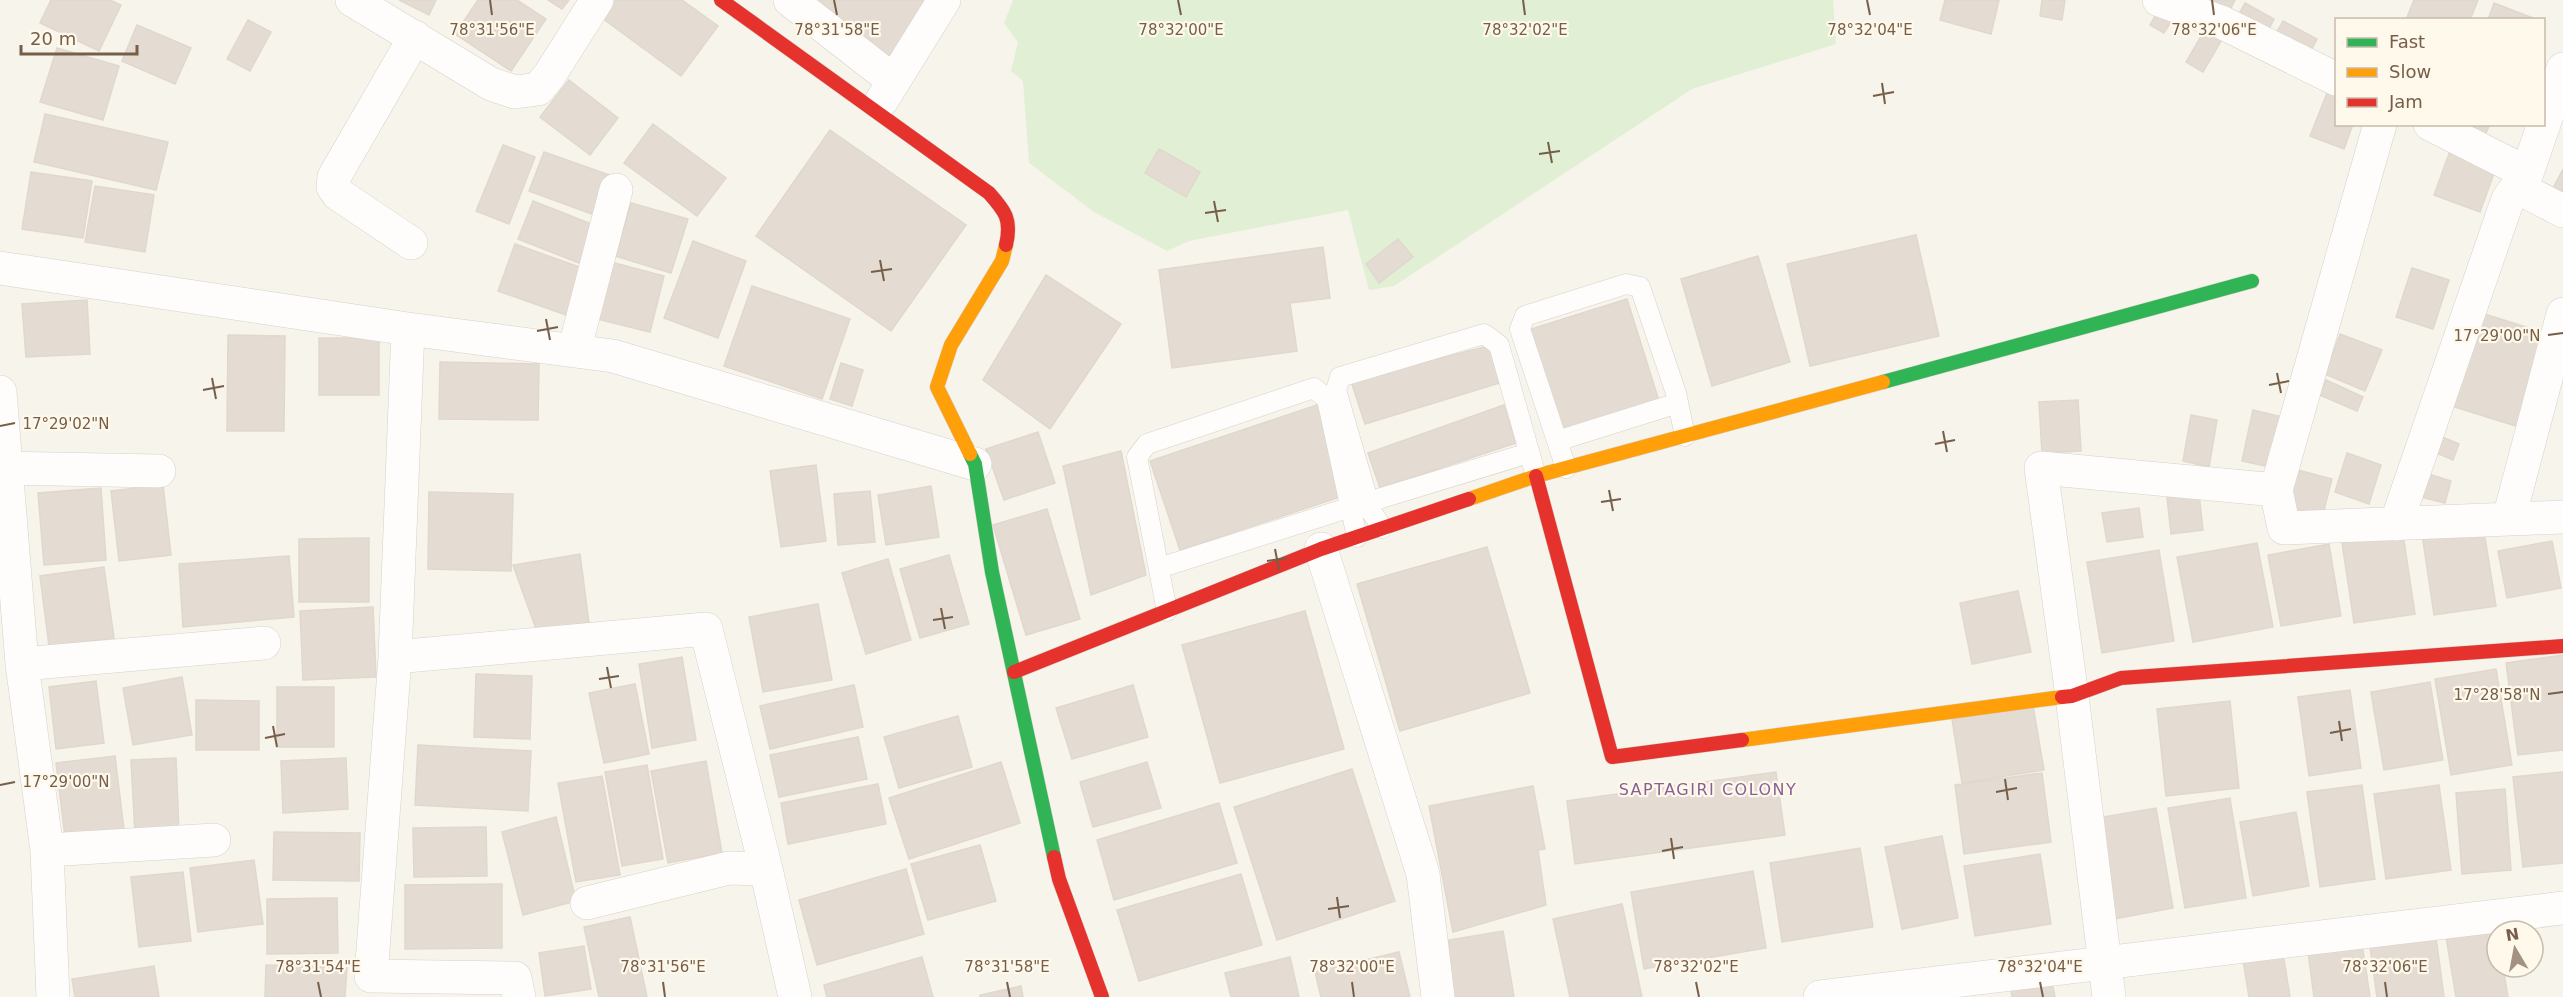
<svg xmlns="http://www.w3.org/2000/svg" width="2563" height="997" font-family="'DejaVu Sans',sans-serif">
	<rect width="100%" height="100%" fill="#f7f4eb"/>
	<path fill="#e1efd5" d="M1013,0H1833L1836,44L1692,89L1394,286L1369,290L1348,210L1189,241L1167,251L1094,212L1029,163L1023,81L1011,71L1018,42L1004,23Z"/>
	<path fill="#e4dcd2" stroke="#e0d7cd" stroke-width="1.5" d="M51,0H110L121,5L99,51L40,23Z
		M399,0H436L429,15Z
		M478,0H517L546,19L511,71L455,34Z
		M548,0H569L562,9Z
		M609,0H682L718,26L681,76L598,15Z
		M802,0H930L886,63Z
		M1945,0H1999L1991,34L1940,20Z
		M2042,0H2065L2062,20L2040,16Z
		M2191,0H2235L2226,18Z
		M2414,0H2478L2470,20H2406Z
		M2245,3L2274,19L2265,37L2235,21Z
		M2494,3L2533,18V20H2488Z
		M2159,9L2174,17L2164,33L2150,25Z
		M248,20L271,32L250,71L227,59Z
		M2283,21L2317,39L2307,58L2273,39Z
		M137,25L191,48L175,84L122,61Z
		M2207,26L2224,36L2203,72L2186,62Z
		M57,48L119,66L103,120L40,102Z
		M569,80L618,118L590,155L540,117Z
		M2329,88L2336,91V124H2353L2344,149L2310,136Z
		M45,114L168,142L156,190L34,162Z
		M653,124L726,178L697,216L624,163Z
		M2443,124H2490L2482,142Z
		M830,130L966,225L891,331L756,236Z
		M503,145L535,157L509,224L476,211Z
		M1159,149L1200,172L1186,197L1145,173Z
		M2450,151L2496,168L2480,212L2434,195Z
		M544,152L615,177L600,217L529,191Z
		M2563,169V200L2550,194Z
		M31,172L92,181L83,238L22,229Z
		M95,186L154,195L145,252L85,242Z
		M533,201L599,227L584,265L518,239Z
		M631,203L688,219L671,273L615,256Z
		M1916,235L1939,336L1810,366L1787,264Z
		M1398,239L1413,257L1379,283L1366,264Z
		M693,241L746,261L718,338L664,318Z
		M515,244L582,268L566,315L498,291Z
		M1323,247L1330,298L1290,303L1297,351L1172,368L1159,270Z
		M1758,256L1790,362L1712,386L1681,279Z
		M611,262L664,276L650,332L597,319Z
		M2412,268L2449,280L2433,329L2396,317Z
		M1046,275L1121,324L1050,429L983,380Z
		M752,286L850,319L822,399L724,366Z
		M1627,299L1659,401L1561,432L1528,330Z
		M87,300L90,354L26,357L22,304Z
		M2472,310L2548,334L2519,427L2442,403Z
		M2340,334L2382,350L2365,391L2325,374Z
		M228,335L285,336L284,431H227Z
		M319,338H379V395H319Z
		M1488,346L1506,381L1365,424L1351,381Z
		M440,362L539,364L538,420L439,419Z
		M841,363L863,370L852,406L830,399Z
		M2326,380L2363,397L2357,411L2320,395Z
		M2078,400L2081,451L2042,453L2039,402Z
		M1320,404L1343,496L1180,550L1150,461Z
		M1504,405L1516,443L1380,488L1368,453Z
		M2253,410L2290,419L2279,469L2242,461Z
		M2191,415L2217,420L2209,467L2183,461Z
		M1038,432L1055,483L1004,500L986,449Z
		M2433,433L2459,444L2453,460L2427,449Z
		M1121,451L1146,575L1091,595L1063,466Z
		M2347,453L2381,465L2369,504L2335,492Z
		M816,465L826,541L781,547L770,471Z
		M2294,469L2332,479L2322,518L2283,509Z
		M2419,471L2451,481L2445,503L2413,495Z
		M163,485L171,555L119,561L111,491Z
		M2198,485L2203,530L2171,534L2166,488Z
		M931,486L939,537L886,545L878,495Z
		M101,488L106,560L44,565L38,493Z
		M870,491L875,542L838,545L834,494Z
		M429,492L513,494L511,571L428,569Z
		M2139,508L2143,537L2107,542L2102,513Z
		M1047,509L1080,619L1026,635L993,525Z
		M2483,525L2496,606L2434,615L2422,534Z
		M2403,534L2415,614L2354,623L2342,543Z
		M369,538V602H299V539Z
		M2552,541L2561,588L2507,598L2498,551Z
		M2257,543L2273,627L2193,642L2177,557Z
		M2329,544L2341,616L2281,626L2268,555Z
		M1487,547L1530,693L1400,731L1357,584Z
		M2159,550L2174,641L2102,653L2087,562Z
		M580,554L589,623L536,629L513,565Z
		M949,555L969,624L920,638L900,569Z
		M289,556L294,617L183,627L179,564Z
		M888,559L911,640L866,654L842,573Z
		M104,567L114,638L49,646L40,576Z
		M2018,591L2031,652L1972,664L1960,603Z
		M818,604L832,680L763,692L749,617Z
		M373,607L376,677L303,680L300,611Z
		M1305,611L1344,749L1220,783L1182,645Z
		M2563,655V750L2518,755L2506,663Z
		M682,657L696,740L652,748L639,664Z
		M2496,669L2512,765L2451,775L2435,679Z
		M476,674L532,676L530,739L474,737Z
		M182,677L192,735L133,745L123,688Z
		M96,681L104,743L56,749L49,687Z
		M2430,682L2443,760L2384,770L2371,692Z
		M635,684L649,754L604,763L589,693Z
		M854,685L863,727L770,749L760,706Z
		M1133,685L1148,737L1072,759L1056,708Z
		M277,687H334V747H277Z
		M2350,690L2361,768L2309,776L2298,697Z
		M196,700L259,701V750H196Z
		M2230,701L2239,788L2166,796L2157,709Z
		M2033,706L2044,770L1962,783L1952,719Z
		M958,716L972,767L899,788L884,737Z
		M858,737L867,779L779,797L770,755Z
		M418,745L531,751L528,811L415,805Z
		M115,756L125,838L66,845L56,763Z
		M176,758L179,832L135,834L131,760Z
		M346,758L348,809L283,813L281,761Z
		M706,761L722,853L668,863L651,771Z
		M1001,762L1020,823L909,859L889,798Z
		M1147,762L1161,808L1093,827L1080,782Z
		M647,765L663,859L622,866L605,772Z
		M1352,769L1395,901L1277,940L1234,807Z
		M1776,772L1785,835L1575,864L1567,801Z
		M2563,772V863L2523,867L2513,777Z
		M2042,773L2051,842L1964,854L1955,785Z
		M602,776L620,875L576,882L558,783Z
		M878,784L886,824L788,844L781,803Z
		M2362,785L2375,879L2320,887L2307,792Z
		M2439,785L2451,870L2386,879L2374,794Z
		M1533,786L1545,849L1538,850L1546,905L1453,932L1429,806Z
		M2505,789L2511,870L2462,874L2456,793Z
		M2230,798L2246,898L2185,908L2168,808Z
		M1219,803L1237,863L1114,900L1097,840Z
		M2156,808L2173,908L2108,920L2091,819Z
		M2296,812L2309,886L2253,896L2240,822Z
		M556,817L576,901L523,915L502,832Z
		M486,827L487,876L414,877L413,828Z
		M274,832L360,833L359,881L273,880Z
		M1942,836L1958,918L1902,929L1885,847Z
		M980,845L996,901L928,920L911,864Z
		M1860,848L1873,927L1782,942L1770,863Z
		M2040,854L2051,924L1975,936L1964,866Z
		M254,860L263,924L198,932L190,868Z
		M906,869L924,934L817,965L799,900Z
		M1753,871L1766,948L1644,969L1631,892Z
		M183,872L191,941L139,947L131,877Z
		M1241,874L1262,945L1139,981L1117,910Z
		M502,884V948L405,949V885Z
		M337,898L338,953L267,954V899Z
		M1622,904L1642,997H1570L1553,919Z
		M630,917L647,997H599L584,927Z
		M1503,931L1514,997H1446L1437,942Z
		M2497,931V967H2503L2508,997H2456L2446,937Z
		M2436,937L2444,997H2377L2370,947Z
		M2362,944L2370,997H2314L2308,952Z
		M584,946L591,989L545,996L539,953Z
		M1399,952L1410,997H1321L1315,972Z
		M2283,953L2290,997H2249L2243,960Z
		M922,957L933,997H827L824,985Z
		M1290,957L1299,997H1231L1225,973Z
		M266,965L347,968L345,997H265Z
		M154,966L159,997H75L72,979Z
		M2052,982L2055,997H2012L2011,990Z
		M1021,986L1023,997H980V995Z"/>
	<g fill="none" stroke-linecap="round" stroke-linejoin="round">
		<g stroke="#d6d1c9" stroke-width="21">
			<path id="lane" d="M1557,441L1678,403
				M1566,468L1520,329L1525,316L1626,284L1640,287L1676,393L1685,436
				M1368,502L1529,453
				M1382,528L1371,511L1336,390L1340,377L1484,334L1499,345L1536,476
				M1159,568L1351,507
				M1167,611L1137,457L1147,444L1314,388L1327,399L1357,537"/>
		</g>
		<g stroke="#d6d1c9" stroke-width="34">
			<path id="street" d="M352,0L491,84L515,92L538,89L549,76L597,0
				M790,0L894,81
				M2159,0L2221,22L2336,79
				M882,100L944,0
				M2527,173L2563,69
				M2517,187L2563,211
				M411,243L338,194L333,187L334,177L415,37
				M0,268L408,329L613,356L975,464
				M408,329L395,657L371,976L515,978L519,997
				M574,351L616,190
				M0,392L22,664L47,850L53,997
				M0,468L159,471
				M2276,490L2380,124
				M2509,518L2563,314
				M2396,524L2508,199L2527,173L2430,124
				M1321,549L1423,874L1438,997
				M395,657L706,629L766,869L795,997
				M22,664L264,643
				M47,850L214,840
				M587,903L729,868L766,869
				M1820,997L2563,908
				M2109,997L2072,696L2041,468L2276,490L2284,528L2563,517"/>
		</g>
		<g stroke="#d7d1c9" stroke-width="15">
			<path id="fast" d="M1883,382L2252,281
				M970,454L975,464L992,572L1054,857"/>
		</g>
		<g stroke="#d7d1c9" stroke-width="15">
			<path id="slow" d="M970,454L937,387L951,345L1002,261L1006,245
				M1469,499L1536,476L1883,382
				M1742,740L2062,697"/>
		</g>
		<g stroke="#d7d1c9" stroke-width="15">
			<path id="jam" d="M721,0L989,193C1005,211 1012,219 1006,245
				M1536,476L1612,757L1742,740
				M1014,672L1321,549L1469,499
				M2062,697L2072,696L2121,678L2563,646
				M1054,857L1059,879L1102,997"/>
		</g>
		<use href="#lane" stroke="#fefdfc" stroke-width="20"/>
		<use href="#street" stroke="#fefdfc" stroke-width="33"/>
		<use href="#fast" stroke="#30b455" stroke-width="14"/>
		<use href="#slow" stroke="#ff9f0a" stroke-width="14"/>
		<use href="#jam" stroke="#e5322d" stroke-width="14"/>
	</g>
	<path fill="none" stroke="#765e49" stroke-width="2" d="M490,0L492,15M834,0L837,15M1178,0L1181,15M1523,0L1525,15M1867,0L1870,15M2212,0L2214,15M1882,83L1885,104M1873,96L1894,92M1548,142L1552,163M1539,154L1560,151M1214,201L1218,222M1205,213L1226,210M880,260L884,281M871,272L892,269M546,319L550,340M537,331L558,327M2548,335L2563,333M2277,373L2281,393M212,378L216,399M2269,385L2289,381M203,390L224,386M0,426L15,423M1943,431L1947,452M1935,444L1955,440M1609,490L1613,511M1601,502L1621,499M1275,549L1279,570M1267,561L1287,558M941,608L945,629M933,620L953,617M607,667L611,688M599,679L619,676M2548,694L2563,692M2339,721L2342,741M273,726L277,747M2330,733L2351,729M265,738L285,734M2005,779L2008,800M0,785L15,782M1996,792L2017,788M1671,838L1674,859M1662,851L1683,847M1337,897L1340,918M1328,909L1349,906M318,982L321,997M663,982L665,997M1007,982L1010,997M1352,982L1354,997M1696,982L1699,997M2040,982L2043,997M2385,982L2387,997"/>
	<g text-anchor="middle" stroke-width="4.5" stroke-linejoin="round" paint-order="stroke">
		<g font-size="16" letter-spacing="1.5" fill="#876193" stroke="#fff9ec">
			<text x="1708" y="795">SAPTAGIRI COLONY</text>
		</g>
	</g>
	<g font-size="15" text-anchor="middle" fill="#765e49" stroke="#fff9ec" stroke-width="4.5" stroke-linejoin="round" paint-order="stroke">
		<text x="492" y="35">78°31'56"E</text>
		<text x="837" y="35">78°31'58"E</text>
		<text x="1181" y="35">78°32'00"E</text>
		<text x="1525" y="35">78°32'02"E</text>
		<text x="1870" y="35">78°32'04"E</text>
		<text x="2214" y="35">78°32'06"E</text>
		<text x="2497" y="341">17°29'00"N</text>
		<text x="66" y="429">17°29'02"N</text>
		<text x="2497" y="700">17°28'58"N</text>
		<text x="66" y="787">17°29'00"N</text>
		<text x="318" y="972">78°31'54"E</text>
		<text x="663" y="972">78°31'56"E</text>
		<text x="1007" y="972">78°31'58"E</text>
		<text x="1352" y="972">78°32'00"E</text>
		<text x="1696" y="972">78°32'02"E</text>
		<text x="2040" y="972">78°32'04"E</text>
		<text x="2385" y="972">78°32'06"E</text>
	</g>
	<rect x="2335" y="18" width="210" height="108" fill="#fff9ec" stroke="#c8bbab" stroke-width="1.5"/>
	<rect x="2347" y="38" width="30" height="9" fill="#30b455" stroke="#c8bbab" stroke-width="1.5"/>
	<text x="2389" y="48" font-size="18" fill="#765e49">Fast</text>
	<rect x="2347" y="68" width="30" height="9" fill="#ff9f0a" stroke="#c8bbab" stroke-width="1.5"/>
	<text x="2389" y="78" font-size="18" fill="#765e49">Slow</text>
	<rect x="2347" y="98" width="30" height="9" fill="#e5322d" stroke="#c8bbab" stroke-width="1.5"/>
	<text x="2389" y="108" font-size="18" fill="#765e49">Jam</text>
	<g transform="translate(2515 949) rotate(350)"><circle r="28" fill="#fff9ec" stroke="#c8bbab" stroke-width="1.5"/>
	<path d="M0-4.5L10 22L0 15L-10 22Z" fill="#a39282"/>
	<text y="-9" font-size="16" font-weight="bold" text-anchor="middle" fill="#765e49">N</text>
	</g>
	<path d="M21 45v9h116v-9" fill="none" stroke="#765e49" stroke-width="3"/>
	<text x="30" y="45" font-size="18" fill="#765e49" stroke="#fff9ec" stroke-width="4.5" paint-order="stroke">20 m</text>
</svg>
